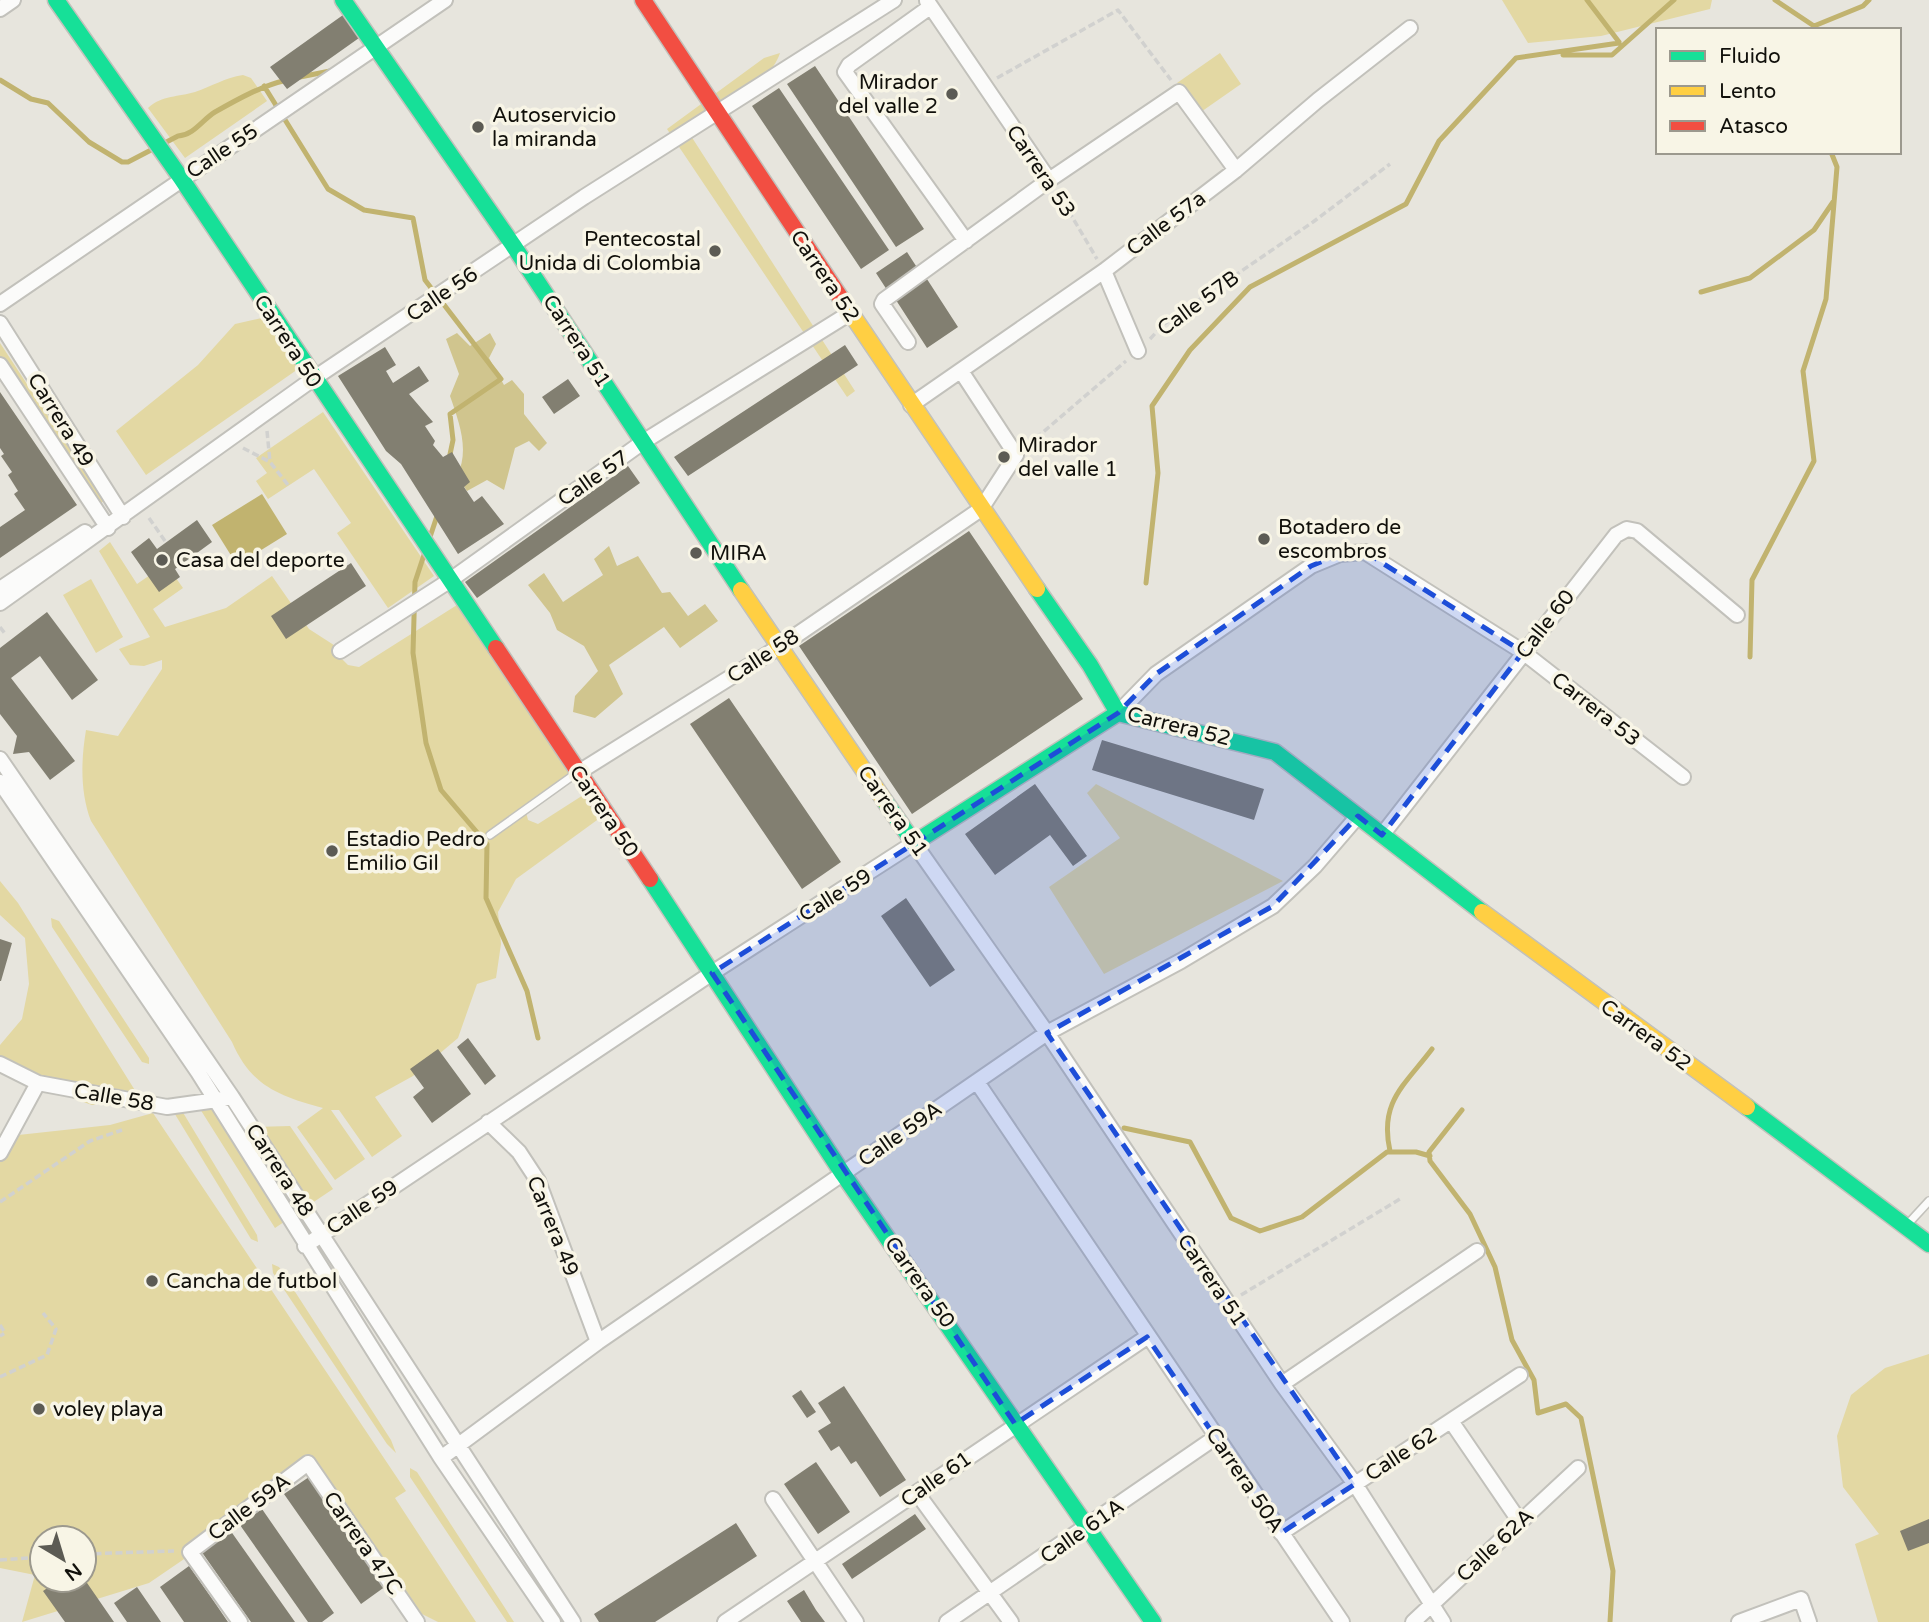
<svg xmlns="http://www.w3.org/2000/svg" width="1929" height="1622" font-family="'Varela Round',sans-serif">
	<rect width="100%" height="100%" fill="#e7e5dd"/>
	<path fill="#e3d8a3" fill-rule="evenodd" d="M1502,0H1712L1710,9L1601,36L1528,43Z
		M780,53C770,84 717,115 691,136L855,391L847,397L667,129L764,58Z
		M1220,53L1241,84L1198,114L1177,83Z
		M243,75L251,78L267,101L185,158L148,108C162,95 179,97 195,92C212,86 225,78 243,75Z
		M266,317L301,367L146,475L116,431L198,365L235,324Z
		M0,343L104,501L97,506L0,360Z
		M323,412L434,576L388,608L337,533L351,523L314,469L268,499L256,481L267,473L256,458Z
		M110,542L137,584L166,564L183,588L153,609L165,627L226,608L272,576L309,629L340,649L339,656L348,665L359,667L457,605L578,776L526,812L528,820L538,824L588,792L604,815L516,879L498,912L501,944L496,978L477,984L458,1038L413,1076L375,1097L402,1136L372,1157L339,1110H331L365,1159L335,1180L297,1127L323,1108C279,1096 251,1086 232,1042L91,821C80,792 81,760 86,730L118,736L162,669V660L144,666L130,665L119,649L150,637L99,551Z
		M91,579L123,637L96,653L63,595Z
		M1096,784L1283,881L1104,974L1049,887L1120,838L1087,793Z
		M0,881L18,903L136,1092L132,1097L92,1105L0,1073V1045L22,1019L29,984L25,938L0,915Z
		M51,918L59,921L149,1058V1064L142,1062L52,927Z
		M195,1101L254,1127L290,1126L333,1189L275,1228Z
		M179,1106L257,1235L258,1242L251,1239L173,1111Z
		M153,1113L406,1491L395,1498L476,1622H438L422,1614L358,1521L354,1523L316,1469L149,1583L22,1622L35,1575L0,1568V1137L110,1125ZM42,1538H84V1580H42Z
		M272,1264L279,1267L391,1440L396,1453L387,1444L273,1273Z
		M1929,1354V1622H1878L1855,1544L1879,1534L1843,1487L1837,1436L1851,1395L1885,1368Z
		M410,1468L417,1472L514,1622H507L410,1477Z"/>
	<path fill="#d0c58e" d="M457,333L470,346L490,333L496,344L489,358L504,385L512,380L524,394V414L547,443L539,451L529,441L515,448L504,490L487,480L467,491L457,476C470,450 459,422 450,396L459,374L446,339Z
		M609,546L617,566L638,556L662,593L670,592L688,616L705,604L718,621L680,648L664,627L609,665L623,694L595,718L573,712L575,696L598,671L584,646L557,630L550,613L528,585L544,573L563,602L603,575L594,559Z"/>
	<path fill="#c1b36f" d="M262,494L287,534L237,565L212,525Z"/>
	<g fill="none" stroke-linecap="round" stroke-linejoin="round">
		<path stroke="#c1b36f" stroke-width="5" d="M1587,0L1619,42
			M1775,0L1814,26
			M1814,26L1863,6L1869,0
			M1571,53L1563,55H1612L1674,0
			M300,77L335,70
			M0,80L31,99L48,103L89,142L122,162H128L178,136C194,135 202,120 215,112C238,99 261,86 287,80
			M264,86L328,189L364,210L413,218L425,280L501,379L450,414L453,440L449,459
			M1701,292L1750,278L1814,230L1833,202
			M429,540L438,513
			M425,552L415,582L413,653L426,743L441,790L487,844L486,898L527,991L538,1038
			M1146,583L1158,473L1152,406L1190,350L1250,287L1406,204L1439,141L1516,58L1619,43
			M1750,657L1752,580L1814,461L1803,371L1826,299L1837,167L1831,152
			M1462,1110L1429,1152L1430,1161L1470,1214L1495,1267L1512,1340L1534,1380L1538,1413L1566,1404L1581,1418L1613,1571L1610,1622
			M1124,1128L1190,1142L1231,1218L1260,1231L1302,1217L1387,1152H1416L1430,1156
			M1390,1151C1379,1102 1404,1086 1432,1049"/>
	</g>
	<path fill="#827f71" d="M343,15L359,38L287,89L270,67Z
		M815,66L924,229L896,247L787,84Z
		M779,88L889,250L861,269L752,106Z
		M907,252L918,269L887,290L876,273Z
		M925,276L958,327L927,348L894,297Z
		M845,345L858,365L688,476L674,457Z
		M385,347L396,365L386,371L393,383L419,366L429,381L409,394L433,422L425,426L435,441L433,445L443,457L452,452L470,482L464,487L474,502L482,496L504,524L458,554L401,464L386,451L338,376Z
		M568,379L580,396L554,414L542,397Z
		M0,392L77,505L0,558V527L25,510L14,494L18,491L8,475L12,472L1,456L4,454L0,448Z
		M628,466L640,483L477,598L465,582Z
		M197,520L212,542L175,569L180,577L159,592L131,552L149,538L157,549Z
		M969,531L1083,699L912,814L799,646Z
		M351,563L366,586L286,639L271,616Z
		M47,612L98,680L72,700L40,656L11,678L75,761L50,780L29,752L13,754L17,736L0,714V648Z
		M729,698L841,862L802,889L690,724Z
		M1102,740L1264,789L1254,820L1092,770Z
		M1035,784L1087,856L1073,866L1050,835L995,875L965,834Z
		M906,898L955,970L930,987L881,916Z
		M0,939L12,943L1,981H0Z
		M468,1038L496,1076L485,1085L457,1047Z
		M438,1049L471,1094L432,1123L413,1097L424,1088L410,1069Z
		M844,1386L906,1480L880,1497L856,1461L851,1464L839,1446L831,1451L818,1431L831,1423L818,1403Z
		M801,1390L816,1412L807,1418L792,1396Z
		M816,1462L850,1512L818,1534L784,1484Z
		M309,1477L386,1586L361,1604L284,1494Z
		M262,1509L334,1613L322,1622H308L240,1525Z
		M915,1514L926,1529L852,1579L842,1564Z
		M1929,1519V1543L1908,1551L1900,1531Z
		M736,1523L757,1556L655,1622H599L594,1614Z
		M230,1530L295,1622H251L201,1551Z
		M189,1566L215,1603L228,1622H184L160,1587Z
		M59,1580H85L114,1622H65L43,1591Z
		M137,1587L157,1616L161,1622H127L114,1603Z
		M804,1590L816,1610L825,1622H801L787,1601Z"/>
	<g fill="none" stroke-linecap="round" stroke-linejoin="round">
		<g stroke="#c2c1bb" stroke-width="10">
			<path id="lane" d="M490,835L578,772
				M1906,1226L1929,1201"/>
		</g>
		<g stroke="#c2c1bb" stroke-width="18">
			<path id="street" d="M927,1L1049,180
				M930,7L849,65L845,72L966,241
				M0,9L13,0
				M1104,271L1138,351
				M0,304L445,0
				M0,323L123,517
				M908,342L882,304L884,300L1049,180L1179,92L1236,170
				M0,365L108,528
				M911,405L1104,271L1236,170L1318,100L1410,28
				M0,589L85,532
				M0,603L313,379L584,197L894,0
				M340,651L449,581L643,442L850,313
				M1118,713L1156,674L1311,566L1340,554L1365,552L1523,652L1683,777
				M0,759L232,1097L573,1622
				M579,772L779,647L981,509L1016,455L961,371
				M0,782L198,1072L441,1458L553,1622
				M1382,835L1616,535L1627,529L1637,531L1737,615
				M0,1064L38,1083L167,1107L224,1099
				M977,1082L1342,1622
				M488,1122L519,1152L538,1181L598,1342
				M0,1153L38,1083
				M305,1246L712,973L914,843L1047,1033L1282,1384L1355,1484L1443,1622
				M1282,1384L1477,1251
				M1451,1421L1520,1522
				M441,1458L598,1342L1047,1033L1181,961L1273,906L1315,866L1358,816
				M917,1493L1011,1622
				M773,1499L856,1622
				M1281,1533L1520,1375
				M240,1622L190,1552L308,1463L417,1622
				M725,1622L1147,1337
				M947,1622L1216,1437
				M1413,1622L1578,1468
				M1739,1622L1801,1599L1809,1622"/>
		</g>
		<g stroke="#c2c1bb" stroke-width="19">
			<path id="fast" d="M56,0L181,178L496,648
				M343,0L513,245L741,590
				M1037,589L1090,665L1118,713L1275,752L1482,912
				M884,800L914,843L1118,713
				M650,879L843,1174L1153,1622
				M1747,1107L1929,1244"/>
		</g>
		<g stroke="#c2c1bb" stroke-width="19">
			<path id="slow" d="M840,297L1037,589
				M741,590L884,800
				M1482,912L1747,1107"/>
		</g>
		<g stroke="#c2c1bb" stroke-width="19">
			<path id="jam" d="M643,0L840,297
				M496,648L650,879"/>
		</g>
		<path stroke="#d1d1cf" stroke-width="3.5" stroke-dasharray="7 3.5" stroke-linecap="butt" d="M997,78L1118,10L1171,80
			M1058,193L1097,259
			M1150,339L1164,324L1313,222L1390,164
			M267,431L270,462
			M1028,445L1126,361
			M243,448L270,462L288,485
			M149,518L165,541
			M0,627L6,635
			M0,1202L90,1141L122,1130
			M1241,1295L1400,1199
			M0,1325L5,1333L0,1336
			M0,1377L47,1355L56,1329L43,1313
			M84,1554L174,1551
			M0,1560L42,1557"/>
		<use href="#lane" stroke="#fbfbfa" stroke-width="7"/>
		<use href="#street" stroke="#fbfbfa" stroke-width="14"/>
		<use href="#fast" stroke="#16e098" stroke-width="16"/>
		<use href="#slow" stroke="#ffcf43" stroke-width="16"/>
		<use href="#jam" stroke="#f24e42" stroke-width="16"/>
	</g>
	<path fill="#1d4ed8" fill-opacity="0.2" stroke="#1d4ed8" stroke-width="5" stroke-dasharray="14 9" stroke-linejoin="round" d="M1365,552L1523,652L1382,835L1358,816L1273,906L1047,1033L1355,1484L1281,1533L1147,1337L1015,1424L712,973L1118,713L1156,674L1311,566L1340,554Z"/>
	<g fill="#5c5b54" stroke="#f8f5e6" stroke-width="2.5">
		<circle cx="952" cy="94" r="7"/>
		<circle cx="478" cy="127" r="7"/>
		<circle cx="715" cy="251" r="7"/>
		<circle cx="1004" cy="457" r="7"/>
		<circle cx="1264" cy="539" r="7"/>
		<circle cx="696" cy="553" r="7"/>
		<circle cx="162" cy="560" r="7"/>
		<circle cx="332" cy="851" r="7"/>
		<circle cx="152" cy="1281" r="7"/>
		<circle cx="39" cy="1409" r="7"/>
	</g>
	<g text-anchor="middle" stroke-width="7" stroke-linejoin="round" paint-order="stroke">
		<g font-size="21" fill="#11100b" stroke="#f8f5e6" text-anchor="start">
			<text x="938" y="89" text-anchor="end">Mirador<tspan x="938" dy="24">del valle 2</tspan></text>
			<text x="492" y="122">Autoservicio<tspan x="492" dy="24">la miranda</tspan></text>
			<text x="701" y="246" text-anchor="end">Pentecostal<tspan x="701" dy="24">Unida di Colombia</tspan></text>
			<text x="1018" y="452">Mirador<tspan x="1018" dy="24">del valle 1</tspan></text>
			<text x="1278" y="534">Botadero de<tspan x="1278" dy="24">escombros</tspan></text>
			<text x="710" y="560">MIRA</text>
			<text x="176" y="567">Casa del deporte</text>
			<text x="346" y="846">Estadio Pedro<tspan x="346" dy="24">Emilio Gil</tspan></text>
			<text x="166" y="1288">Cancha de futbol</text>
			<text x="53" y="1416">voley playa</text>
		</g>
		<g font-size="21" fill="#11100b" stroke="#f8f5e6">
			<text transform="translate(222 151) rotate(-34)" y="7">Calle 55</text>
			<text transform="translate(1041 171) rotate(56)" y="7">Carrera 53</text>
			<text transform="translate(1166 223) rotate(-37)" y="7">Calle 57a</text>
			<text transform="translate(825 276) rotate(56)" y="7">Carrera 52</text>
			<text transform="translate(442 294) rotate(-34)" y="7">Calle 56</text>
			<text transform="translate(1198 303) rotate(-36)" y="7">Calle 57B</text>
			<text transform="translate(288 341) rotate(57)" y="7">Carrera 50</text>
			<text transform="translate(577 341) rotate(57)" y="7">Carrera 51</text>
			<text transform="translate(61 420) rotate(58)" y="7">Carrera 49</text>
			<text transform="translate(593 478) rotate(-35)" y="7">Calle 57</text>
			<text transform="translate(1545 624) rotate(-52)" y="7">Calle 60</text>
			<text transform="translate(763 656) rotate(-33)" y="7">Calle 58</text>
			<text transform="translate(1596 709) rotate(38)" y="7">Carrera 53</text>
			<text transform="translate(1179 726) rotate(14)" y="7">Carrera 52</text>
			<text transform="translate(604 811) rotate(56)" y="7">Carrera 50</text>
			<text transform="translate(893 811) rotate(55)" y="7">Carrera 51</text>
			<text transform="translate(835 895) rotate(-32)" y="7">Calle 59</text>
			<text transform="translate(1646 1035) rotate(36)" y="7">Carrera 52</text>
			<text transform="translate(114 1097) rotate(10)" y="7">Calle 58</text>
			<text transform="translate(900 1134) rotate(-35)" y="7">Calle 59A</text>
			<text transform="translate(280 1170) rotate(57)" y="7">Carrera 48</text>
			<text transform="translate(362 1207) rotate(-34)" y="7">Calle 59</text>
			<text transform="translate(553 1226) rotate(68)" y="7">Carrera 49</text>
			<text transform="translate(1212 1280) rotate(56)" y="7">Carrera 51</text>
			<text transform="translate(920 1282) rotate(55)" y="7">Carrera 50</text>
			<text transform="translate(1401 1454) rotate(-33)" y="7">Calle 62</text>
			<text transform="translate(936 1479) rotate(-35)" y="7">Calle 61</text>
			<text transform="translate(1245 1480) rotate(56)" y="7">Carrera 50A</text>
			<text transform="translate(249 1507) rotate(-37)" y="7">Calle 59A</text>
			<text transform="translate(1082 1531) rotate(-35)" y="7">Calle 61A</text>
			<text transform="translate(363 1543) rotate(55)" y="7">Carrera 47C</text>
			<text transform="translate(1495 1545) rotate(-43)" y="7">Calle 62A</text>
		</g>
	</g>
	<rect x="1656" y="28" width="245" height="126" fill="#f8f5e6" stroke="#9c998e" stroke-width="2"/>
	<rect x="1670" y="51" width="35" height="10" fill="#16e098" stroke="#9c998e" stroke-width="2"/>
	<text x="1719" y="63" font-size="21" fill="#11100b">Fluido</text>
	<rect x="1670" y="86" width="35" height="10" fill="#ffcf43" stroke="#9c998e" stroke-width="2"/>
	<text x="1719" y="98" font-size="21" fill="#11100b">Lento</text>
	<rect x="1670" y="121" width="35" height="10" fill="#f24e42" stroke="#9c998e" stroke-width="2"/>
	<text x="1719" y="133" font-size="21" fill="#11100b">Atasco</text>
	<g transform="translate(63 1559) rotate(142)"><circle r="33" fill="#f8f5e6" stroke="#9c998e" stroke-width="2"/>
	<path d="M0-5L12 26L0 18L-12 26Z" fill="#5c5b54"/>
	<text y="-10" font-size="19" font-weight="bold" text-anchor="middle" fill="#11100b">N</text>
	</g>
</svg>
